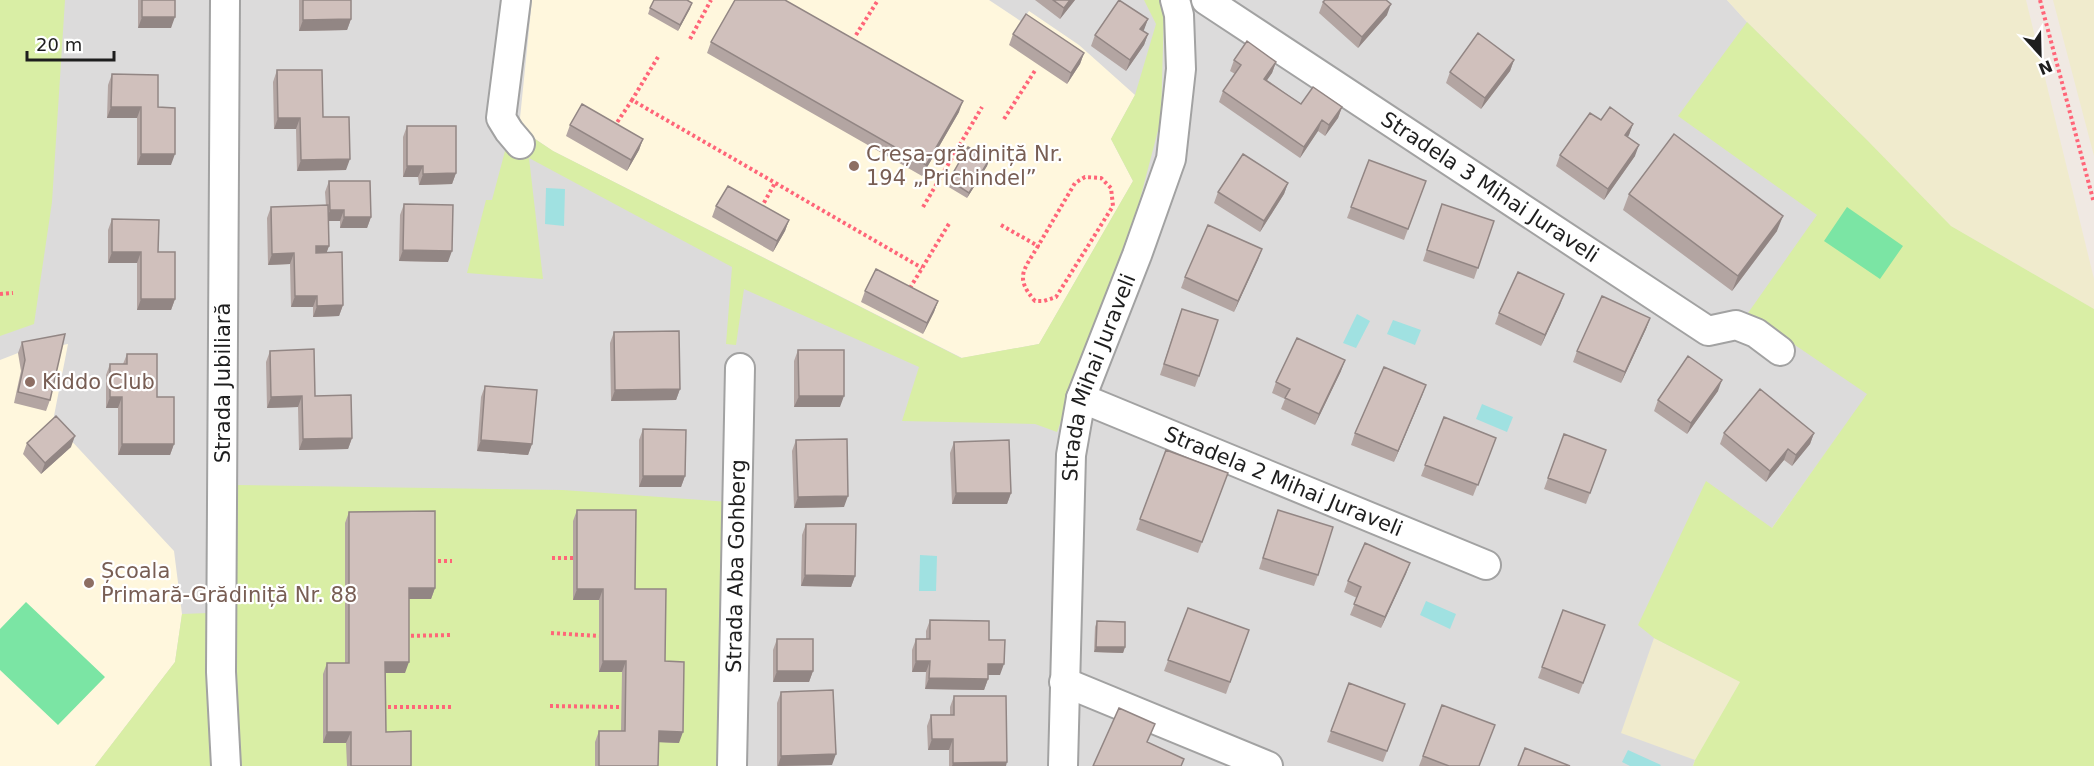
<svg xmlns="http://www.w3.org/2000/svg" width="2094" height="766" font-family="'DejaVu Sans',sans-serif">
	<rect width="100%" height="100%" fill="#f0e9e3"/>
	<path fill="#dcdbdb" d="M0,0H1727L1747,22L1869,142L1868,394L1683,652L1695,760L1693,766H0Z"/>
	<path fill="#fff7dd" d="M532,0H989L1022,22L1029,11L1079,45L1135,95L1111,139L1133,181L1039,344L962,358L553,151L519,128Z
		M68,344L53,421L174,551L182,614L175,662L95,766H0V360L18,353Z"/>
	<path fill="#f0ebcd" d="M1727,0H2026L2094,279V309L1951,226L1869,142L1747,22Z
		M2053,0H2094V156Z
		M1654,638L1740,682L1695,760L1621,733Z"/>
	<path fill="#d9eea5" d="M0,0H65L52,202L34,324L0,336Z
		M1144,0H1161L1164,7L1161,119L1139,203L1057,432L1035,424L902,421L919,367L744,289L736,345L726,344L732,267L529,158L543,279L467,273L486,200H492L505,151L529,158L532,137L553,151L961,358L1039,344L1133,181L1111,139L1135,95L1156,24Z
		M1747,22L1869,142L1951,226L2094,309V766H1693L1695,760L1740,682L1654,638L1638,625L1706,481L1772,528L1867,394L1748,313L1817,215L1678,116Z
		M236,485L563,490L729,502L723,766H236L232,637Z
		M209,613L216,766H95L175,662L182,614Z"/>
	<path fill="#7be5a4" d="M1847,207L1903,246L1880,279L1824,241Z
		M26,602L105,677L58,725L0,670V629Z"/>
	<path fill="#a0e1e1" d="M546,188L565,189L564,226L545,224Z
		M1357,314L1370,321L1356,348L1343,343Z
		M1393,320L1421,330L1415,345L1387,334Z
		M1482,404L1513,417L1507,432L1476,419Z
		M920,555L937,556L936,591H919Z
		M1426,601L1456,614L1450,629L1420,615Z
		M1628,750L1661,765L1660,766H1630L1622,762Z"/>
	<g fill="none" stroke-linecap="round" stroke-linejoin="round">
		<g stroke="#a2a2a2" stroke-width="32">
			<g id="minor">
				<path d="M225,0L221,672L226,766"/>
				<path d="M516,0L501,118L509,131L520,144"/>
				<path id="s1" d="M1206,0L1708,331L1736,325L1756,333L1780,351"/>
				<path id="s2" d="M1081,398L1486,565"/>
				<path d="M1064,682L1268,766"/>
				<path id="s3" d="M732,766L740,368"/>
				<path id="s4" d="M1063,766L1071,455L1081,398L1137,255L1171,159L1181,69L1179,15L1175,0"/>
			</g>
		</g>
		<path stroke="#ff6578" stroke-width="4" stroke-dasharray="3 3" stroke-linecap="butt" d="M2040,0L2094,203
			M856,35L878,0
			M690,39L711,0
			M658,57L632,100L922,268
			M1004,119L1036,69
			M614,127L632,100
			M923,207L982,107
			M761,208L775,183
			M1001,225L1038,246C1024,270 1014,277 1035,301H1044L1056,297L1113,206L1111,188L1101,178L1085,177L1075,183L1038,246
			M910,288L950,222
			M0,294L13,293
			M552,558H573
			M432,561H452
			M551,633L599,636
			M405,636L452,635
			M550,706L621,707
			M382,707H454"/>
		<use href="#minor" stroke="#fff" stroke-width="28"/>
	</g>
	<path fill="#b3a5a2" d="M138,0H175L171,28H138Z
		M299,0H351V19L347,30L299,31Z
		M1035,0H1075L1060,19Z
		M1323,2L1387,15L1358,48L1319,13Z
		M692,3L678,31L648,14L650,8Z
		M1148,19L1143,31L1148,34L1144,45L1126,71L1091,46L1095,35Z
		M1013,34L1084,53L1080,64L1067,84L1009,45Z
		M711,42L959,112L922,176L707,53Z
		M1234,60L1276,62L1272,73L1267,80L1301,104L1342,107L1338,118L1325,136L1318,131L1300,158L1219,102L1223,91L1235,74L1230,71Z
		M1514,60L1510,71L1481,109L1446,83L1450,72Z
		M277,70L323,117L346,170L297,171L296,129H274L273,82Z
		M112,74L158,107L171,165H137V118H107L108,85Z
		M1601,120L1633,124L1628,137L1635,156L1604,200L1556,166L1560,155Z
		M570,125L643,139L639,150L627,171L566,136Z
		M407,126L456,173L452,184L419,185L418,177H403V137Z
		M989,160L987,166L967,198L947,186L949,180Z
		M1369,160L1426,181L1404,240L1347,218Z
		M329,181L371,217L367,228H340V221H328L329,246L326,253L343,305L339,316L313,317V307H291L290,264L268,265L267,218L271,207L326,206L325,192Z
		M1288,183L1284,194L1260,232L1214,203L1218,192Z
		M1629,194L1777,231L1732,291L1623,210Z
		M404,204L448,262L399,261L400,215Z
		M1442,204L1494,221L1474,279L1423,261Z
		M716,206L789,220L785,231L773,252L712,217Z
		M112,219L158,252L175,299L171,310H137V263H108V230Z
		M1262,249L1234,312L1181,288L1185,277Z
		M865,291L938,301L934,312L923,334L861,302Z
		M1564,294L1541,346L1495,324L1499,313Z
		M1650,318L1646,329L1621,383L1573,362L1577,351Z
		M1178,320L1199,376L1195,387L1160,375Z
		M614,332L680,389L676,400L611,401L610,343Z
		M22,342L50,400L46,411L14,403L21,371L18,353Z
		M798,350L840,407H794V361Z
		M270,351L352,438L348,449L299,450L298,407L267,408L266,362Z
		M127,354L157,397L174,444L170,455H118V408H106V375L110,364H123Z
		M1341,371L1315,425L1281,409L1285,399L1272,393L1276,382Z
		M1426,385L1394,462L1351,445L1355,433Z
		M485,386L532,444L528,455L477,451L481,397Z
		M1718,391L1687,434L1654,411L1658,400Z
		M1444,417L1496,438L1473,496L1421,476Z
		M643,429L685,476L681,487H639V440Z
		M1724,433H1814L1810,444L1792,466L1784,460L1766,482L1720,444Z
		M1564,434L1606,450L1586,504L1544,489Z
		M796,440L844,507L794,508L792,451Z
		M954,442L1011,493L1007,504H952L950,453Z
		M27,443L71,447L41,474L23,454Z
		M1166,450L1228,473L1198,553L1136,530Z
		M577,510L635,589L665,661L679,743L658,742V766H595V742L599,731H621L622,672H599V600H573V521Z
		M1278,510L1318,575L1314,586L1259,569Z
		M349,512L435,588L431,599H409L405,673H385L386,732L411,766H347L346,743H323V674L327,663H345V523Z
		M806,524L855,576L851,587L801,586L802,535Z
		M1410,563L1381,628L1350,615L1357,598L1344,592L1348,581Z
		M1188,608L1249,630L1226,694L1164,671Z
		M1563,610L1605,625L1579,694L1538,678Z
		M930,620L989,640L1000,675H988V679L984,690L925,689L926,672H912V650L916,639H926V631Z
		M1097,621L1125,647L1123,653L1094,652L1095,627Z
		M777,639L813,671L809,682H773V650Z
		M1349,683L1405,704L1383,762L1327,742Z
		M781,692L832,765L777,766V703Z
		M954,696L1006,766H949V750H928L927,726L931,715H950V707Z
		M1442,705L1479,766H1419Z"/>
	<path fill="#928684" d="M1070,0H1075L1060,19L1064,8Z
		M692,3L690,9L678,31L680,25Z
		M1391,4L1387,15L1358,48L1362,37Z
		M142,17H175L171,28H138Z
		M351,19L347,30L299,31L303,20Z
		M1148,19L1144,30L1136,40L1140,29Z
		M1148,34L1144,45L1126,71L1130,60Z
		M1084,53L1080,64L1067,84L1071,73Z
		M1514,60L1510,71L1481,109L1485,98Z
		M1276,62L1272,73L1260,90L1264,79Z
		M963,101L959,112L922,176L926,165Z
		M111,107H141L137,118H107Z
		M1342,107L1338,118L1325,136L1329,125Z
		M278,118H300L296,129H274Z
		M1322,120L1318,131L1300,158L1304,147Z
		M1633,124L1629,135L1621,146L1625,135Z
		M643,139L639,150L627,171L631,160Z
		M1639,145L1635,156L1604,200L1608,189Z
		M141,154H175L171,165H137Z
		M350,159L346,170L297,171L301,160Z
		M989,160L987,166L967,198L969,193Z
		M407,166H423L418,177H403Z
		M456,173L452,184L419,185L423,174Z
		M1288,183L1284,194L1260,232L1264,221Z
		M330,210H344L340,221H326Z
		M1783,216L1777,231L1732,291L1738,276Z
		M344,217H371L367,228H340Z
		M789,220L785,231L773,252L777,241Z
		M316,246H329L325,257H312Z
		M1262,249L1258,260L1234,312L1238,301Z
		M403,250L452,251L448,262L399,261Z
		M112,252H141L137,263H108Z
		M294,253L290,264L268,265L272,254Z
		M1564,294L1560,305L1541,346L1545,335Z
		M295,296H317L313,307H291Z
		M141,299H175L171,310H137Z
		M938,301L934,312L923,334L927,323Z
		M343,305L339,316L313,317L317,306Z
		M1650,318L1646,329L1621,383L1625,372Z
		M1345,360L1341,371L1315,425L1319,414Z
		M1722,380L1718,391L1687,434L1691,423Z
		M1426,385L1422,396L1394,462L1398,451Z
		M680,389L676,400L611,401L615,390Z
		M302,396L298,407L267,408L271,397Z
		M799,396H844L840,407H794Z
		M110,397H122L118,408H106Z
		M1814,433L1810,444L1792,466L1796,455Z
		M75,436L71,447L41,474L45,463Z
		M352,438L348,449L299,450L303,439Z
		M481,440L532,444L528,455L477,451Z
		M122,444H174L170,455H118Z
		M1788,449L1784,460L1766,482L1770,471Z
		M643,476H685L681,487H639Z
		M956,493H1011L1007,504H952Z
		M848,496L844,507L794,508L798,497Z
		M1410,563L1406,574L1381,628L1385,617Z
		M805,575L855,576L851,587L801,586Z
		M409,588H435L431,599H405Z
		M577,589H603L599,600H573Z
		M1096,647H1125L1123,653L1094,652Z
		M603,661H626L622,672H599Z
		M916,661H930L926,672H912Z
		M385,662H409L405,673H381Z
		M988,664H1004L1000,675H984Z
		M777,671H813L809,682H773Z
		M929,678L988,679L984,690L925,689Z
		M659,731L683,732L679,743L655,742Z
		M327,732H351L346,743H323Z
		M932,739H953L949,750H928Z
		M836,754L832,765L778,766L781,756Z
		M1007,762L1006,766H952L953,763Z"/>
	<path fill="#d0c0bc" stroke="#928684" stroke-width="1.5" d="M142,0H175V17H142Z
		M303,0H351V19L303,20Z
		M654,0H687L692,3L680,25L650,8Z
		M735,0H785L963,101L926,165L711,42Z
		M1053,0H1070L1064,8Z
		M1119,0L1148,19L1140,29L1148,34L1130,60L1095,35Z
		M1325,0H1386L1391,4L1362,37L1323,2Z
		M1026,14L1084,53L1071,73L1013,34Z
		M1478,33L1514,60L1485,98L1450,72Z
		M1247,41L1276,62L1264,79L1283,92L1301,104L1313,87L1342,107L1329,125L1322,120L1304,147L1223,91L1241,65L1234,60Z
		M277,70H322L323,117H349L350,159L301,160L300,118H278Z
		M112,74L158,75V107L175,108V154H141V107H111Z
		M582,104L643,139L631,160L570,125Z
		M1610,107L1633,124L1625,135L1639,145L1608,189L1560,155L1590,113L1601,120Z
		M407,126H456V173L423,174V166H407Z
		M1674,134L1783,216L1738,276L1629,194Z
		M968,147L989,160L969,193L949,180Z
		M1243,154L1288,183L1264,221L1218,192Z
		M1369,160L1426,181L1408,229L1351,207Z
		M329,181H370L371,217H344V210H330Z
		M728,186L789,220L777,241L716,206Z
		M404,204L453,205L452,251L403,250Z
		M1442,204L1494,221L1478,268L1427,250Z
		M328,205L329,246H316V253L342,252L343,305L317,306V296H295L294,253L272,254L271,207Z
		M112,219L159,220L158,252H175V299H141V252H112Z
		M1208,225L1262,249L1238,301L1185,277Z
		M876,269L938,301L927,323L865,291Z
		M1518,272L1564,294L1545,335L1499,313Z
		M1602,296L1650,318L1625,372L1577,351Z
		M1182,309L1218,320L1199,376L1164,364Z
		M679,331L680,389L615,390L614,332Z
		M65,334L50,400L18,392L25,360L22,342Z
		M1297,338L1345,360L1319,414L1285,398L1290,389L1276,382Z
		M314,349L315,396L351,395L352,438L303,439L302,396L271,397L270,351Z
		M798,350H844V396H799Z
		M127,354H157V397H174V444H122V397H110V364H127Z
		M1688,356L1722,380L1691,423L1658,400Z
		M1384,367L1426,385L1398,451L1355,433Z
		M485,386L537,390L532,444L481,440Z
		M1760,389L1814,433L1796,455L1788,449L1770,471L1724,433Z
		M56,416L75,436L45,463L27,443Z
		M1444,417L1496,438L1478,485L1425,465Z
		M643,429L686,430L685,476H643Z
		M1564,434L1606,450L1590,493L1548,478Z
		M847,439L848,496L798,497L796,440Z
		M1009,440L1011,493H956L954,442Z
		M1166,450L1228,473L1202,542L1140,519Z
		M577,510H636L635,589H666L665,661L684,662L683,732L659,731L658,766H599V731H625L626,661H603V589H577Z
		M1278,510L1333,527L1318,575L1263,558Z
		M435,511V588H409V662H385L386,732L411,731V766H351V732H327V663H349V512Z
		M806,524H856L855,576L805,575Z
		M1365,543L1410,563L1385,617L1354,604L1361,587L1348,581Z
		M1188,608L1249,630L1230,682L1168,660Z
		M1563,610L1605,625L1583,683L1542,667Z
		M930,620L989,621V640H1005L1004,664H988V679L929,678L930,661H916V639H930Z
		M1097,621L1125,622V647H1096Z
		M777,639H813V671H777Z
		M1349,683L1405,704L1387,751L1331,731Z
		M833,690L836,754L781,756V692Z
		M954,696H1006L1007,762L953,763V739H932L931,715H954Z
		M1442,705L1495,725L1479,766H1449L1423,756Z
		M1119,708L1155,724L1147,742L1184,759L1181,766H1093Z
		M1525,748L1570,766H1518Z"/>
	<g fill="#8d6e63" stroke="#fff" stroke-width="2">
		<circle cx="854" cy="166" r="6"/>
		<circle cx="30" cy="382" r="6"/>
		<circle cx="89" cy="583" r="6"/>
	</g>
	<g text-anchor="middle" stroke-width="4.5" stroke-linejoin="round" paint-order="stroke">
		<g font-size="21" fill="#785e54" stroke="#fff" text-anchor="start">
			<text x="866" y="161">Creșa-grădiniță Nr.<tspan x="866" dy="24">194 „Prichindel”</tspan></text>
			<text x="42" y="389">Kiddo Club</text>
			<text x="101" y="578">Școala<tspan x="101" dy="24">Primară-Grădiniță Nr. 88</tspan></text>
		</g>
		<g font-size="21" fill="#1e1e1e" stroke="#fff">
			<text dy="7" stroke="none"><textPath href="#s1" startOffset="340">Stradela 3 Mihai Juraveli</textPath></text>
			<text dy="7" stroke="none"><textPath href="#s4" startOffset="393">Strada Mihai Juraveli</textPath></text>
			<text transform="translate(223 383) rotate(-90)" y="7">Strada Jubiliară</text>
			<text dy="7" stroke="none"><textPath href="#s2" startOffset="219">Stradela 2 Mihai Juraveli</textPath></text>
			<text dy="7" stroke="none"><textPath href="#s3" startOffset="200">Strada Aba Gohberg</textPath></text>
		</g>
	</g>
	<g transform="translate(2040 54) rotate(158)" stroke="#ffffff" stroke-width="4.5" paint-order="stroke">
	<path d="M0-4.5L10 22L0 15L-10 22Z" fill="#1e1e1e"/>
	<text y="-9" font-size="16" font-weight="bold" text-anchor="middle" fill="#1e1e1e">N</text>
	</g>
	<path d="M27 51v9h87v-9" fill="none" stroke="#1e1e1e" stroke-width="3"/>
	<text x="36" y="51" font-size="18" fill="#1e1e1e" stroke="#ffffff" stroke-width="4.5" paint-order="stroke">20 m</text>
</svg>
